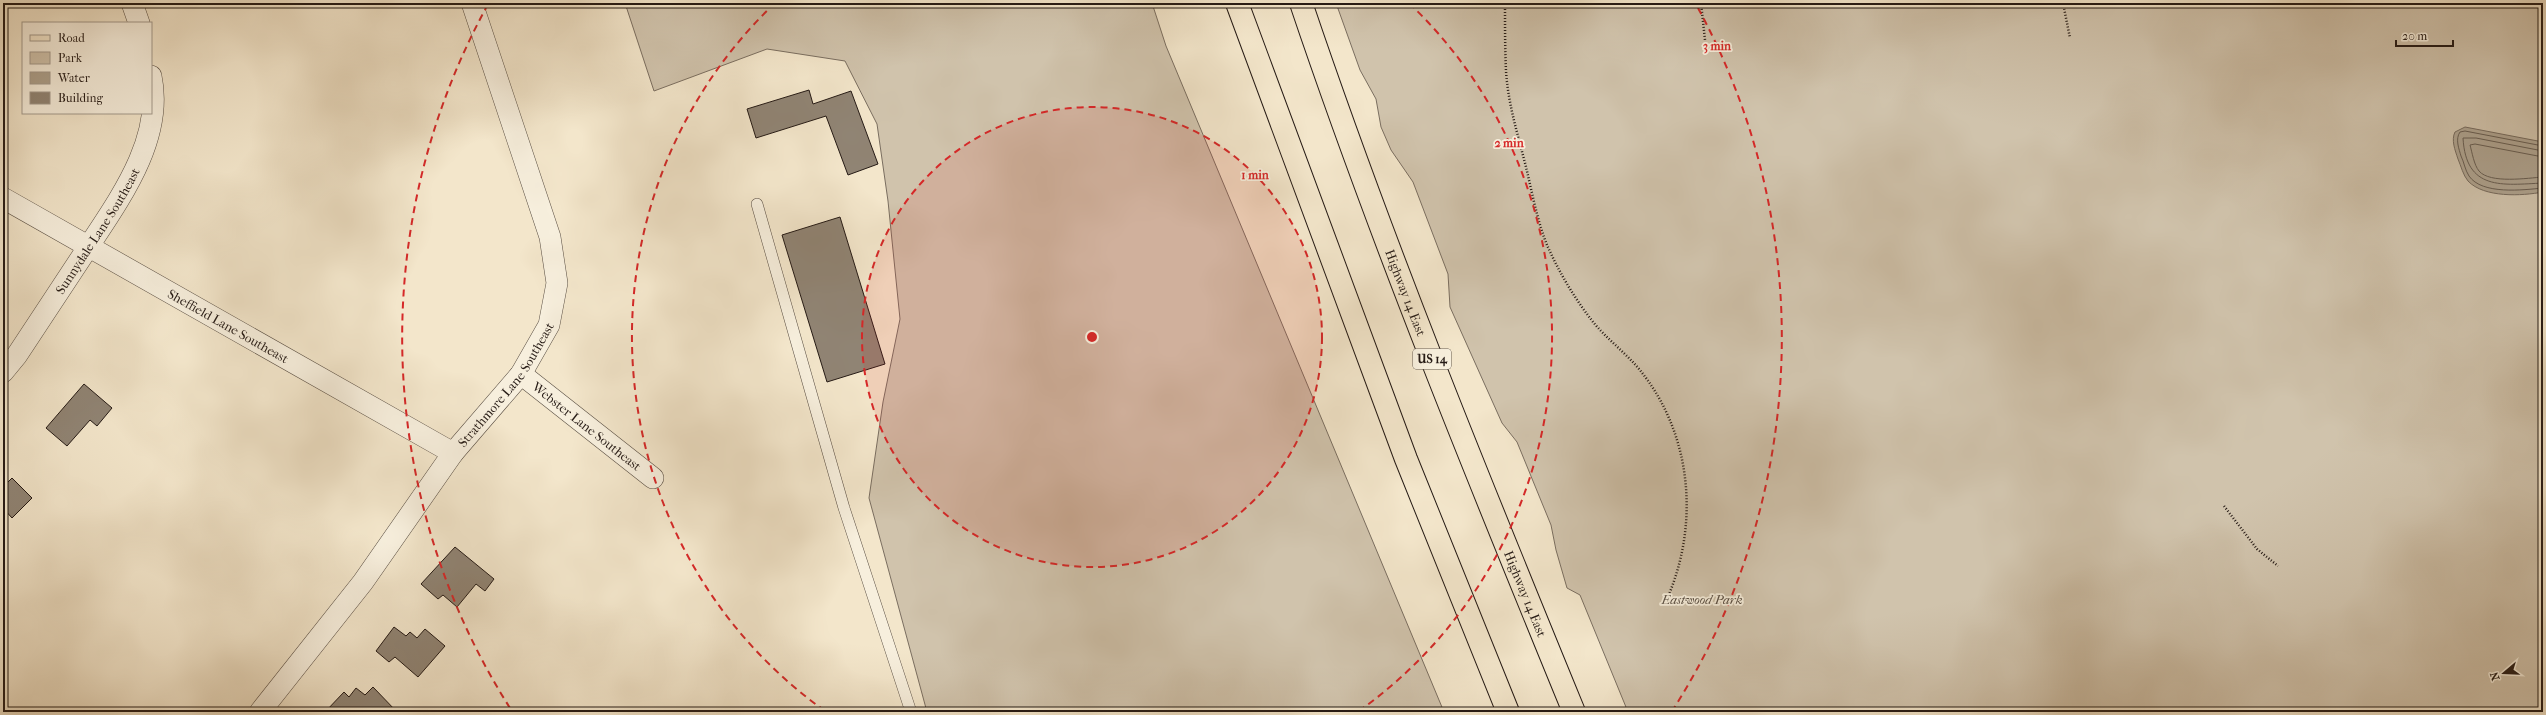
<svg xmlns="http://www.w3.org/2000/svg" width="2546" height="715" font-family="'IM FELL French Canon',serif">
	<rect width="100%" height="100%" fill="#f3e6cb"/>
	<filter id="stains"><feTurbulence type="fractalNoise" baseFrequency=".005" numOctaves="4"/><feColorMatrix values="0 0 0 0 .2 0 0 0 0 .09 0 0 0 0 .02 0 0 0 .5 -.17"/></filter>
	<radialGradient id="worn" r=".72"><stop offset=".6" stop-color="#630" stop-opacity="0"/><stop offset="1" stop-color="#630" stop-opacity=".3"/></radialGradient>
	<path fill="#d0c3ac" stroke="#7a6e60" d="M625,3H1152L1166,46L1444,712H927L869,498L883,402L900,319L888,201L877,124L845,61L767,49L654,91Z
		M1336,3H2543V712H1628L1580,595L1567,588L1556,550L1551,525L1517,442L1502,423L1450,307L1448,274L1413,182L1391,150L1381,127L1376,99L1360,70Z"/>
	<path fill="#ada18d" stroke="#776b5d" d="M2465,127L2543,142V192C2522,196 2484,198 2468,181C2463,175 2461,166 2458,159C2455,150 2451,140 2455,132Z"/>
	<g fill="none" stroke-linecap="round" stroke-linejoin="round">
		<path stroke="#695e51" stroke-width="1" d="M2543,146L2465,131L2460,132C2455,139 2459,149 2461,156C2464,162 2465,170 2469,176C2482,195 2523,190 2543,188
			M2543,151L2476,138H2463C2466,191 2502,185 2543,183
			M2543,157L2475,144L2470,145C2472,152 2474,165 2479,171C2490,184 2528,178 2543,177"/>
	</g>
	<path fill="#908474" stroke="#251a15" d="M809,90L813,104L851,91L878,164L848,175L826,116L756,138L747,109Z
		M840,217L885,364L827,382L782,235Z
		M84,384L112,408L97,426L90,420L67,446L46,428Z
		M12,478L32,498L12,518L3,508V487Z
		M455,547L494,579L485,591L476,584L457,607L443,595L438,599L421,584Z
		M394,627L406,636L410,632L417,638L425,629L445,646L418,677L395,657L389,662L376,651Z
		M373,687L397,712H325L344,692L349,697L356,688L365,695Z"/>
	<g fill="none" stroke-linecap="round" stroke-linejoin="round">
		<g stroke="#584d42" stroke-width="12">
			<path id="service" d="M757,204L844,508L911,712"/>
		</g>
		<g stroke="#584d42" stroke-width="22">
			<g id="minor">
				<path d="M132,3L139,23"/>
				<path id="s1" d="M3,198L453,453"/>
				<path id="s2" d="M3,372L17,355C38,323 60,290 81,258C115,205 165,142 151,76"/>
				<path id="s3" d="M521,374L653,478"/>
				<path id="s4" d="M260,712L363,582L453,453L521,374L549,325L557,283L550,237L472,3"/>
			</g>
		</g>
		<g stroke="#251a15" stroke-width="24">
			<g id="primary">
				<path d="M1237,3L1406,459L1508,712"/>
				<path id="s5" d="M1301,3C1382,243 1478,478 1574,712"/>
			</g>
		</g>
		<path stroke="#251a15" stroke-width="2.5" stroke-dasharray="1 2" stroke-linecap="butt" d="M1505,3C1505,26 1505,49 1506,71C1508,104 1518,135 1526,167C1532,192 1537,220 1547,245C1558,270 1573,296 1590,318C1604,337 1624,351 1639,369C1692,433 1700,524 1667,599
			M1701,3L1705,40
			M2063,3L2070,38
			M2224,506L2257,549L2278,566"/>
		<use href="#service" stroke="#f7efdd" stroke-width="11"/>
		<use href="#minor" stroke="#f7efdd" stroke-width="21"/>
		<use href="#primary" stroke="#f3e6cb" stroke-width="22"/>
	</g>
	<circle cx="1092" cy="337" r="230" fill="#d62828" fill-opacity=".12"/>
	<g fill="none" stroke="#d62828" stroke-width="2" stroke-dasharray="7 5">
		<circle cx="1092" cy="337" r="230"/>
		<path d="M825 711A460 460 0 0 1 775 3M1409 3A460 460 0 0 1 1359 711"/>
		<path d="M510 708A690 690 0 0 1 486 8M1698 8A690 690 0 0 1 1674 708"/>
	</g>
	<g text-anchor="middle" stroke-width="3.5" stroke-linejoin="round" paint-order="stroke">
		<rect fill="#f7efdd" stroke="#645a51" stroke-width="1" x="1413" y="349" width="38" height="20" rx="3"/>
		<g font-size="12" font-weight="bold" fill="#251a15">
			<text x="1432" y="363">US 14</text>
		</g>
		<g font-size="13" fill="#251a15" stroke="#f7efdd">
			<text dy="5" stroke="none"><textPath href="#s2" startOffset="170">Sunnydale Lane Southeast</textPath></text>
			<text dy="5" stroke="none"><textPath href="#s5" startOffset="308">Highway 14 East</textPath></text>
			<text dy="5" stroke="none"><textPath href="#s1" startOffset="259">Sheffield Lane Southeast</textPath></text>
			<text dy="5" stroke="none"><textPath href="#s4" startOffset="410">Strathmore Lane Southeast</textPath></text>
			<text dy="5" stroke="none"><textPath href="#s3" startOffset="84">Webster Lane Southeast</textPath></text>
			<text dy="5" stroke="none"><textPath href="#s5" startOffset="632">Highway 14 East</textPath></text>
		</g>
		<g font-size="13" font-style="italic" fill="#584d42" stroke="#f7efdd">
			<text x="1702" y="604">Eastwood Park</text>
		</g>
	</g>
	<circle cx="1092" cy="337" r="6" fill="#d62828" stroke="#f7efdd" stroke-width="2"/>
	<g font-size="12" text-anchor="middle" font-weight="bold" fill="#d62828" stroke="#f7efdd" stroke-width="3.5" stroke-linejoin="round" paint-order="stroke">
		<text x="1717" y="50">3 min</text>
		<text x="1509" y="147">2 min</text>
		<text x="1255" y="179">1 min</text>
	</g>
	<rect width="2546" height="715" fill="none" stroke="#f3e6cb" stroke-width="16"/>
	<rect x="4" y="4" width="2538" height="707" fill="none" stroke="#251a15" stroke-width="2"/>
	<rect x="8" y="8" width="2530" height="699" fill="none" stroke="#251a15"/>
	<rect x="22" y="22" width="130" height="92" fill="#f7efdd" stroke="#a39a8d"/>
	<rect x="30" y="35" width="20" height="6" fill="#f3e6cb" stroke="#a39a8d"/>
	<text x="58" y="42" font-size="12" fill="#251a15">Road</text>
	<rect x="30" y="52" width="20" height="12" fill="#d0c3ac" stroke="#a39a8d"/>
	<text x="58" y="62" font-size="12" fill="#251a15">Park</text>
	<rect x="30" y="72" width="20" height="12" fill="#ada18d" stroke="#a39a8d"/>
	<text x="58" y="82" font-size="12" fill="#251a15">Water</text>
	<rect x="30" y="92" width="20" height="12" fill="#908474" stroke="#a39a8d"/>
	<text x="58" y="102" font-size="12" fill="#251a15">Building</text>
	<g transform="translate(2504 673) rotate(251)" stroke="#f7efdd" stroke-width="3" paint-order="stroke">
	<path d="M0-3L7 15L0 10L-7 15Z" fill="#251a15"/>
	<text y="-6" font-size="11" font-weight="bold" text-anchor="middle" fill="#251a15">N</text>
	</g>
	<path d="M2396 40v6h57v-6" fill="none" stroke="#251a15" stroke-width="2"/>
	<text x="2402" y="40" font-size="12" fill="#251a15" stroke="#f7efdd" stroke-width="3" paint-order="stroke">20 m</text>
	<rect width="100%" height="100%" filter="url(#stains)"/>
	<rect width="100%" height="100%" fill="url(#worn)"/>
</svg>
